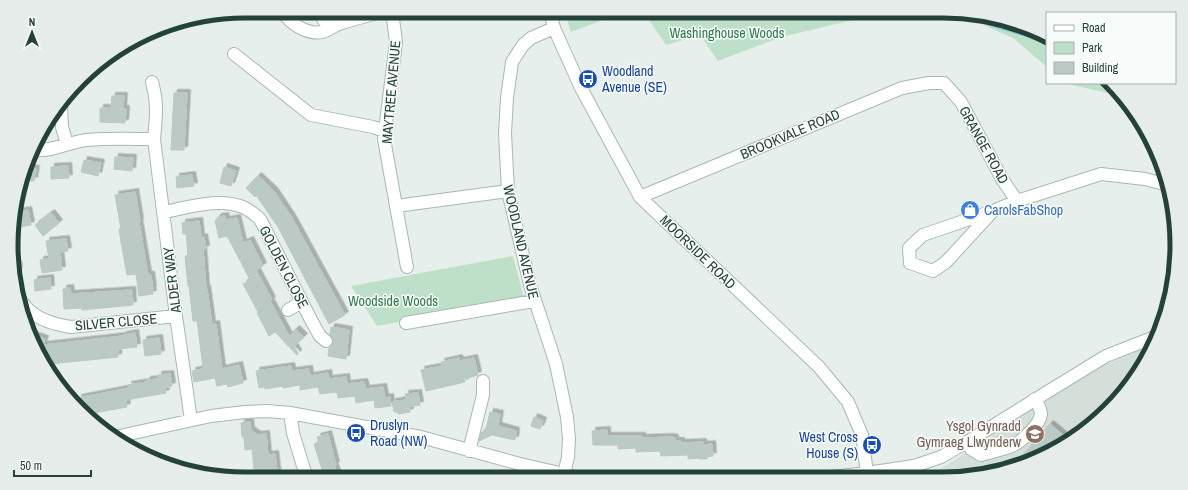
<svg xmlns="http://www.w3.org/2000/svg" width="1188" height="490" font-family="'Archivo Narrow',sans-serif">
	<defs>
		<filter id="shadow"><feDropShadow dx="3.5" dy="-3.5" stdDeviation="0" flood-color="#0004"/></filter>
	</defs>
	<rect width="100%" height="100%" fill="#e6efeb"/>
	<path fill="#d4dfda" d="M1153,344L1138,375L1097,421L1046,455L974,477H934L937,471L978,445L1044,398L1086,373Z"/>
	<path fill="#bfe0c8" d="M565,11H627L571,32L568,23Z
		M643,11H943L1018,23L1047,40V67L1013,38L958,14L883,13L781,37L718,61L700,35L666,45Z
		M1066,83H1108L1117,95L1068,84Z
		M513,256L524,298L377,326L351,286Z"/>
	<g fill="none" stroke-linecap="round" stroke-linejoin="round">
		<path stroke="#8ec9d4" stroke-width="3" d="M973,16L997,27L1047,41"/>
	</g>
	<path fill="#bbcac4" stroke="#b8c9c2" filter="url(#shadow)" d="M174,93H187L184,150H171Z
		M112,96H124L123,109H126L125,123L100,122V108H111Z
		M115,157L133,158L132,171L114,169Z
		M84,160L101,163L98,176L81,172Z
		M68,166L69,178L51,179V167Z
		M224,167L236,171L231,186L220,183Z
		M29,168L36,169L34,181L25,180Z
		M192,175L194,186L177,188L176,177Z
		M258,176L274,191L292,218L345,315L329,324L278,227L256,195L255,197L246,188Z
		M135,192L140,222H139L148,275H151L153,290H152L153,294L139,296L136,274L127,275L121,242L119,229H121L115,195Z
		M28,210L31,225L20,227L17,212Z
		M51,213L59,223L43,236L35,225Z
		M225,216L226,220L237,218L243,243L250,240L263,266L256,270L272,300L270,301L289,336L296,329L304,337L294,346L298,353L297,355L275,332L269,336L257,313L258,312L243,284L250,280L242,264L227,236L219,238L215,221L218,217Z
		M199,221L201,238L204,237L206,249H203L206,289H207L212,325L216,324L222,369L239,365L243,383L228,387L227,384L217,386L215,378L194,382L192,371L203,369V367L197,321H193L189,286H188L185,256L188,255L186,234H183L182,223Z
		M66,239L68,251L60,252L62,270L42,273L40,260L49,259L46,241Z
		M50,278L51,289L35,291L34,280Z
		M70,288L71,294L132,290L133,305L82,310V308L64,309L63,289Z
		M331,327L349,330L346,359L328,356L329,348L332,345L333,342V338L330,335Z
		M135,333L137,347L118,349V357L50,364V356L40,353L39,354L32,335L45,339L43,345L123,336V335Z
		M159,338L161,354L145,356L143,340Z
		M459,358L460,361L474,358L478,375L464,379L465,382L426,391L421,370L442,366L441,362Z
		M291,366L292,371L309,369L310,376L328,373L329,379L346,377L347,384L364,382L366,389L383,387L385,398L390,397L391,406L375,408L374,400L356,403L355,396L338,398L337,392L320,394L318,387L300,390V385L283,388V386L265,389V387L259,388L256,371Z
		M170,374L172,386L165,388L166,393L126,400L127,407L88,414L79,404L78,398L129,388L128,385L147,382V380L159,379L158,375Z
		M418,393L420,405L410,406V412L398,414V412H394L392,402L406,400L405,394Z
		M490,412L500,414L498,426L516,431L515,440L492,435L479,441L481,433L486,429Z
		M534,417L543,421L540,429L531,426Z
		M250,422L251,431H253V433H256V435L266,434L268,455L275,454L278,479H255L252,449L245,450L244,437H242L241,423Z
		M1050,424L1069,440L1046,455L1026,461L1021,457Z
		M607,430V436H642V438L671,437L675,438V441H681V443L703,442V445L712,444L713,456L707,457V459H699V458L688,459V455L661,456L660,451L636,452V448L618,449V445H593L592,431Z
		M328,434L336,465H334L339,479H325L314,444L319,442L317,437Z"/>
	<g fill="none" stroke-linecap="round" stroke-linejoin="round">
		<g stroke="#a8b8b2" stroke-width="14">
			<path id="minor" d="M282,11C289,23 307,35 322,32C328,31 333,26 339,24C354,19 370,15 385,11
				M318,11L325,22L331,28
				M392,11L396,42L384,139L407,267
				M550,11L554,28L581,88L640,197L819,367L848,402L862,435L867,473
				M554,28L531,38L523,45L512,62L507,98L505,133L508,191L530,285L556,364L567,417L569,439L568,457L564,474
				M234,54L311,115L373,127L385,131
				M152,82C158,103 156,117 154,139
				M61,106L62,127L67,144
				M35,150C51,152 70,142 86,140C109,138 132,139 154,139L176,316L191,420
				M640,197L902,88L929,83H944L961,102L1002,179L1017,201L1101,174L1145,179L1164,184
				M396,206L508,191
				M993,211L923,235L909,248L910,263L933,271L946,262L993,211L1017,201
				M164,212C190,207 220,197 245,208C251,211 256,216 260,219L311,320L320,336L326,341
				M15,266L16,265
				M18,297C22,302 26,308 31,312C42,321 58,325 71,327L176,316
				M288,310L302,302
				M406,323L534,301
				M290,413L293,433L307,479
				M115,437L211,416L245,412L267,411L290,413L421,437L520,464L564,474L579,478
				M967,442L971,449L981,455C991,452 1002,450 1012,446C1021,442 1040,425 1041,414C1041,409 1038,404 1035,399
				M469,451L483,395V381
				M914,466L919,477
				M831,477L867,473L914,466L941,457L967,442L1044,394L1106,356L1157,336"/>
		</g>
		<use href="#minor" stroke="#fff" stroke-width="12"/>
	</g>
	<defs>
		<g id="bus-disc" transform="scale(1)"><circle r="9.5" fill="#1a4fb4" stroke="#f7fbf9"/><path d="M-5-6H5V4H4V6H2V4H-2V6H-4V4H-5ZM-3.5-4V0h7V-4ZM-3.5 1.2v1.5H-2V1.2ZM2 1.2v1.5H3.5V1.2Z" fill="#fff"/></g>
		<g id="shop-disc" transform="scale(1)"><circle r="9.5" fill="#3f7fe0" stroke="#f7fbf9"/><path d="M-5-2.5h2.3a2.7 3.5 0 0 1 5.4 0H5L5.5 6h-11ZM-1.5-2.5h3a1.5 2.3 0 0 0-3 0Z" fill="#fff"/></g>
		<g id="school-disc" transform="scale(1)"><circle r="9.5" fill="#8d6e63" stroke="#f7fbf9"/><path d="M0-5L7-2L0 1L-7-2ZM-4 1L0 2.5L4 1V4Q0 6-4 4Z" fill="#fff"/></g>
	</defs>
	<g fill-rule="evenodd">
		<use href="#bus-disc" x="588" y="79"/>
		<use href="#shop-disc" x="970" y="210"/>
		<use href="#bus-disc" x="356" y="433"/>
		<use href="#school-disc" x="1035" y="434"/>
		<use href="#bus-disc" x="872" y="445"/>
	</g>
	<g text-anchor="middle" stroke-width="3" stroke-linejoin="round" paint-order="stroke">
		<g font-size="14" fill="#2d7a4b" stroke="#f7fbf9">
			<text x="727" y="38">Washinghouse Woods</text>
			<text x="393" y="306">Woodside Woods</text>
		</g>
		<g font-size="14" fill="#164399" stroke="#f7fbf9" text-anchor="start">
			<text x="602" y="76">Woodland<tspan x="602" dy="16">Avenue (SE)</tspan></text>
			<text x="370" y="430">Druslyn<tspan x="370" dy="16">Road (NW)</tspan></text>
			<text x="858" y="442" text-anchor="end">West Cross<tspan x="858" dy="16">House (S)</tspan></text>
		</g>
		<g font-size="14" fill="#24423a" stroke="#f7fbf9">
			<text transform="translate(391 92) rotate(-85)" y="5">MAYTREE AVENUE</text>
			<text transform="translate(790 134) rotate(-23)" y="5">BROOKVALE ROAD</text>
			<text transform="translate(984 145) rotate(61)" y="5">GRANGE ROAD</text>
			<text transform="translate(521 242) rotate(77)" y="5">WOODLAND AVENUE</text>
			<text transform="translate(698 252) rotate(44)" y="5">MOORSIDE ROAD</text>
			<text transform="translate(284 267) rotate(63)" y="5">GOLDEN CLOSE</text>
			<text transform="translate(172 280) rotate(-97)" y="5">ALDER WAY</text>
			<text transform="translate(116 322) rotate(-5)" y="5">SILVER CLOSE</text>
		</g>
		<g font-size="14" fill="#366cbe" stroke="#f7fbf9" text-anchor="start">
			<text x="984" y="215">CarolsFabShop</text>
		</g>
		<g font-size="14" fill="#785e54" stroke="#f7fbf9" text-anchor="end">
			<text x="1021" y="431">Ysgol Gynradd<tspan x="1021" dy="16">Gymraeg Llwynderw</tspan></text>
		</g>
	</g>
	<path d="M0 0H1188V490H0ZM245 18H943A227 227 0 0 1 1170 245V245A227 227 0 0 1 943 472H245A227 227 0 0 1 18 245V245A227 227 0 0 1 245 18Z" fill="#e6ecea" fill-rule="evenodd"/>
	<path fill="none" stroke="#24423a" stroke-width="5" d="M245 18H943A227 227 0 0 1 1170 245V245A227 227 0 0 1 943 472H245A227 227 0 0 1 18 245V245A227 227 0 0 1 245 18Z"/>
	<rect x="1046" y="12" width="130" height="72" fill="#f7fbf9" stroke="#a3b1ad"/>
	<rect x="1054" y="25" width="20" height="6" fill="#ffffff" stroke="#a3b1ad"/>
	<text x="1082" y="32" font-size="12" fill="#24423a">Road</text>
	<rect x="1054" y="42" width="20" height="12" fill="#bfe0c8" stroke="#a3b1ad"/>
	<text x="1082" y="52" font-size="12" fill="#24423a">Park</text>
	<rect x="1054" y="62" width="20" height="12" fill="#bbcac4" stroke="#a3b1ad"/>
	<text x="1082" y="72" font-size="12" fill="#24423a">Building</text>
	<g transform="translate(32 32)" stroke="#f7fbf9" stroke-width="3" paint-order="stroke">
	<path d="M0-3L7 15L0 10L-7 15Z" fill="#24423a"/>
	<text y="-6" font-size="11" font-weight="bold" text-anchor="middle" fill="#24423a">N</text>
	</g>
	<path d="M14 470v6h77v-6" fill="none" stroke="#24423a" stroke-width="2"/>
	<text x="20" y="470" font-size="12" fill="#24423a" stroke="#f7fbf9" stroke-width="3" paint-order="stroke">50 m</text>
</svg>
